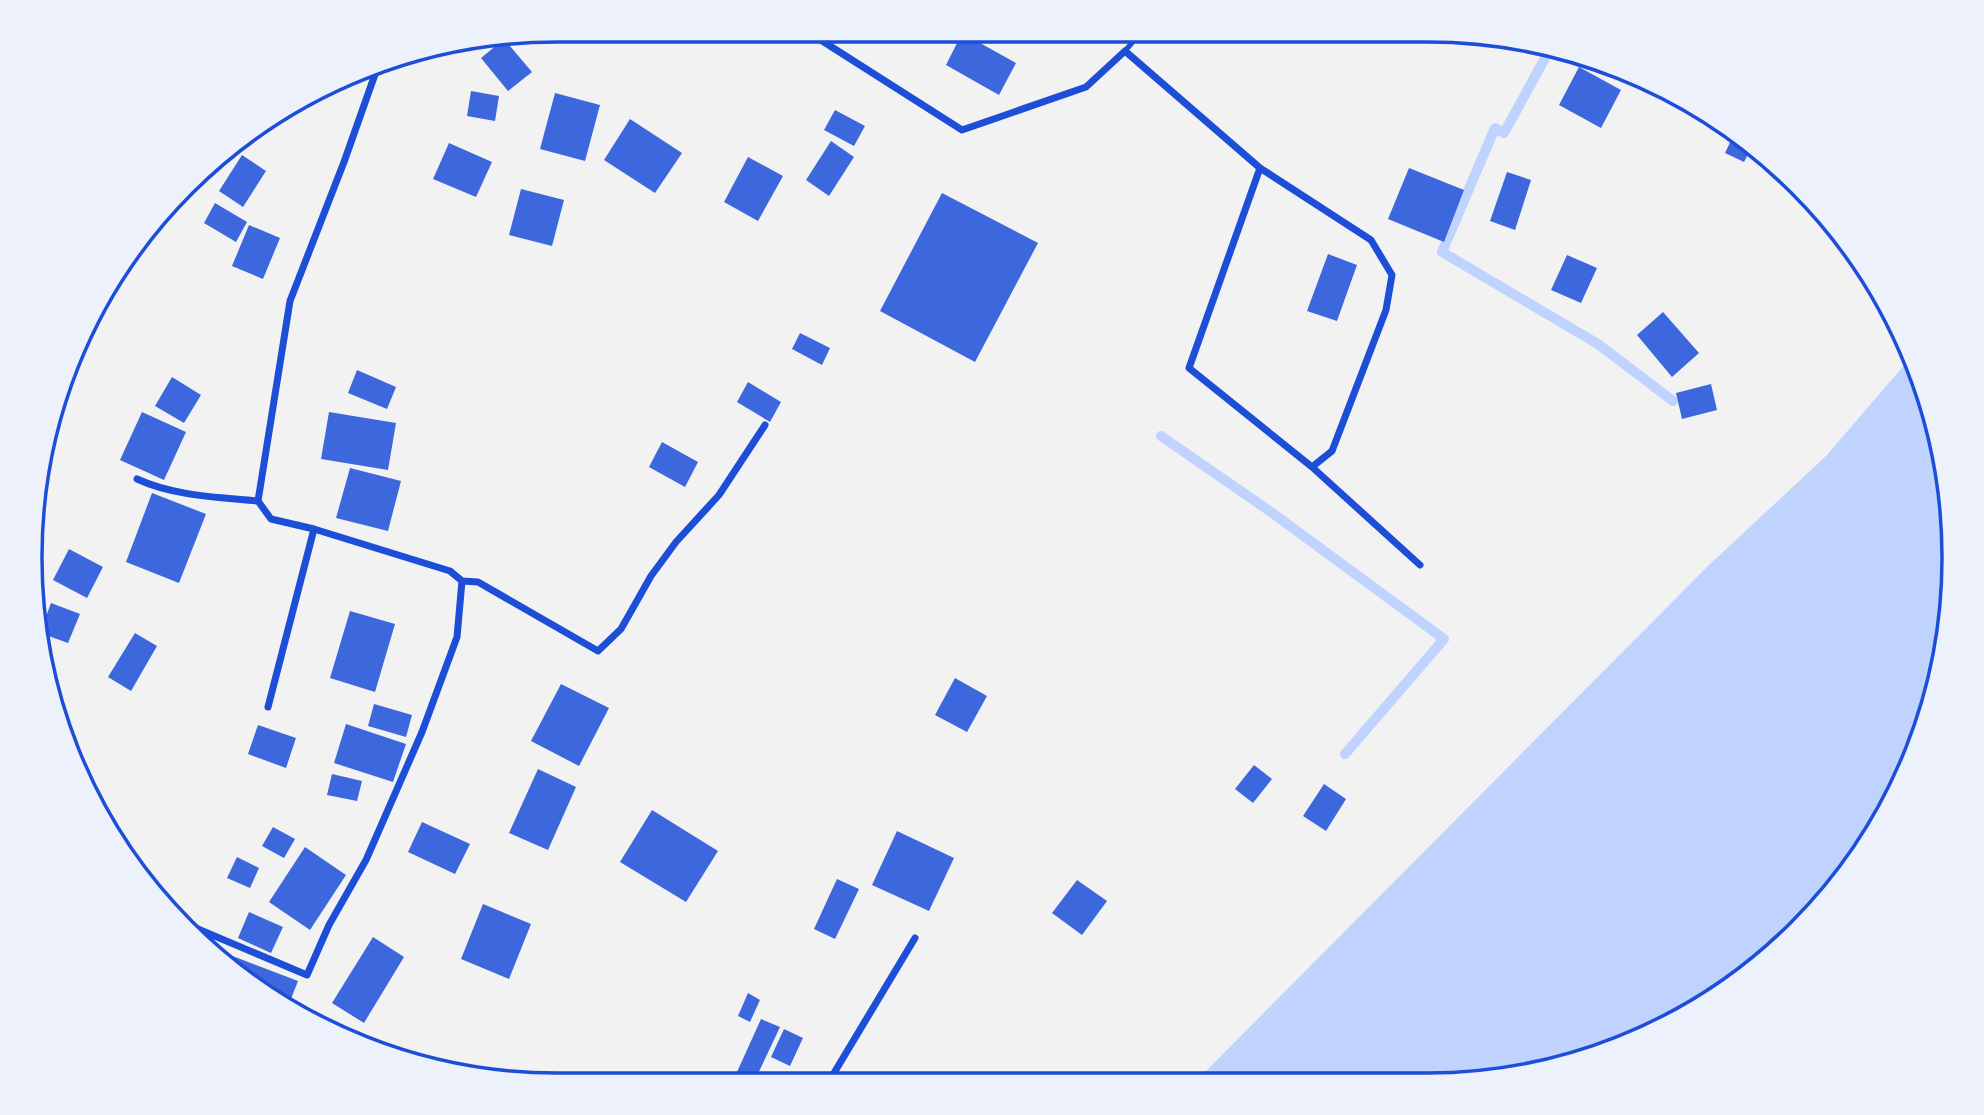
<svg xmlns="http://www.w3.org/2000/svg" width="1984" height="1115" font-family="Arial,sans-serif">
	<rect width="100%" height="100%" fill="#f2f2f2"/>
	<path fill="#bfd3fe" d="M1912,356L1936,421L1953,523L1950,627L1926,728L1883,822L1800,930L1719,997L1597,1057L1495,1081L1178,1082L1207,1070L1708,566L1826,456Z"/>
	<g fill="none" stroke-linecap="round" stroke-linejoin="round">
		<path stroke="#bfd3fe" stroke-width="10" d="M1550,49L1504,133L1495,128L1442,252L1598,344L1673,401
			M1161,436L1271,512L1444,639L1345,754"/>
	</g>
	<path fill="#3d67dc" d="M962,33L1016,63L999,95L946,65Z
		M504,39L532,72L508,91L481,58Z
		M1579,67L1621,90L1601,128L1559,105Z
		M1617,67L1655,84L1652,90L1615,70Z
		M471,91L499,96L495,121L467,116Z
		M555,93L600,105L585,161L540,149Z
		M835,110L865,126L854,146L824,130Z
		M630,119L682,153L655,193L604,160Z
		M1735,132L1753,145L1744,162L1725,153Z
		M831,141L854,157L829,196L806,180Z
		M449,143L492,162L476,197L433,179Z
		M242,155L266,171L243,207L219,191Z
		M748,157L783,176L758,221L724,202Z
		M1409,168L1464,190L1444,242L1388,219Z
		M1507,172L1531,180L1515,230L1490,221Z
		M521,189L564,200L552,246L509,235Z
		M942,193L1038,243L975,362L880,311Z
		M215,203L247,222L236,242L204,223Z
		M249,225L280,238L263,279L232,266Z
		M1328,254L1357,265L1337,321L1307,311Z
		M1567,255L1597,268L1581,303L1551,290Z
		M1663,312L1699,353L1672,377L1637,335Z
		M800,333L830,348L822,365L792,349Z
		M357,370L396,387L387,409L348,393Z
		M172,377L201,395L184,423L155,406Z
		M748,382L781,402L770,422L737,402Z
		M1711,384L1717,410L1682,419L1676,393Z
		M142,412L186,432L164,480L120,460Z
		M329,412L396,423L388,470L321,459Z
		M662,442L698,462L685,487L649,467Z
		M350,468L401,481L388,531L336,518Z
		M152,493L206,514L179,583L126,562Z
		M69,549L103,567L87,598L53,580Z
		M51,603L80,614L68,643L40,633Z
		M350,611L395,624L375,692L330,678Z
		M135,633L157,646L131,691L108,677Z
		M955,678L987,696L967,732L935,715Z
		M561,684L609,708L579,766L531,741Z
		M374,704L412,715L406,737L368,726Z
		M346,724L406,744L393,782L334,763Z
		M258,725L296,738L286,768L248,754Z
		M1254,765L1272,779L1253,803L1235,789Z
		M538,769L576,787L548,850L509,833Z
		M332,774L362,781L357,801L327,795Z
		M1324,784L1346,799L1326,831L1303,816Z
		M652,810L718,851L686,902L620,862Z
		M422,822L470,844L455,874L408,852Z
		M273,827L295,839L284,858L262,846Z
		M897,831L954,858L929,911L872,885Z
		M305,847L346,875L310,930L269,902Z
		M237,857L259,868L250,888L227,878Z
		M837,879L859,889L835,939L814,929Z
		M1077,880L1107,901L1082,935L1052,913Z
		M483,904L531,924L509,979L461,959Z
		M249,912L283,927L271,953L238,938Z
		M373,937L404,957L364,1023L332,1003Z
		M214,949L298,981L287,1009Z
		M748,993L760,1000L750,1022L738,1016Z
		M761,1019L780,1027L755,1080L737,1072Z
		M327,1020L387,1044L384,1052L324,1027Z
		M784,1029L803,1038L790,1066L771,1057Z"/>
	<g fill="none" stroke-linecap="round" stroke-linejoin="round">
		<path stroke="#1d4ed8" stroke-width="5" d="M1125,51L1143,30"/>
		<path stroke="#1d4ed8" stroke-width="7" d="M805,30L962,130L1086,87L1125,51L1260,168L1371,240L1392,275L1386,310L1332,451L1312,467L1420,565
			M1260,168L1189,368L1312,467
			M137,479C174,496 217,497 258,501
			M462,581L478,582L598,651L621,629L651,576L676,542L719,495L765,425
			M268,707L314,529
			M198,929L307,975L329,925L366,860L422,732L457,637L462,581L450,571L314,529L271,519L258,501L290,301L344,162L379,63
			M828,1083L915,938"/>
	</g>
	<path d="M0 0H1984V1115H0ZM557 42H1427A515 515 0 0 1 1942 557V558A515 515 0 0 1 1427 1073H557A515 515 0 0 1 42 558V557A515 515 0 0 1 557 42Z" fill="#edf1fc" fill-rule="evenodd"/>
	<path fill="none" stroke="#1d4ed8" stroke-width="3.5" d="M557 42H1427A515 515 0 0 1 1942 557V558A515 515 0 0 1 1427 1073H557A515 515 0 0 1 42 558V557A515 515 0 0 1 557 42Z"/>
</svg>
